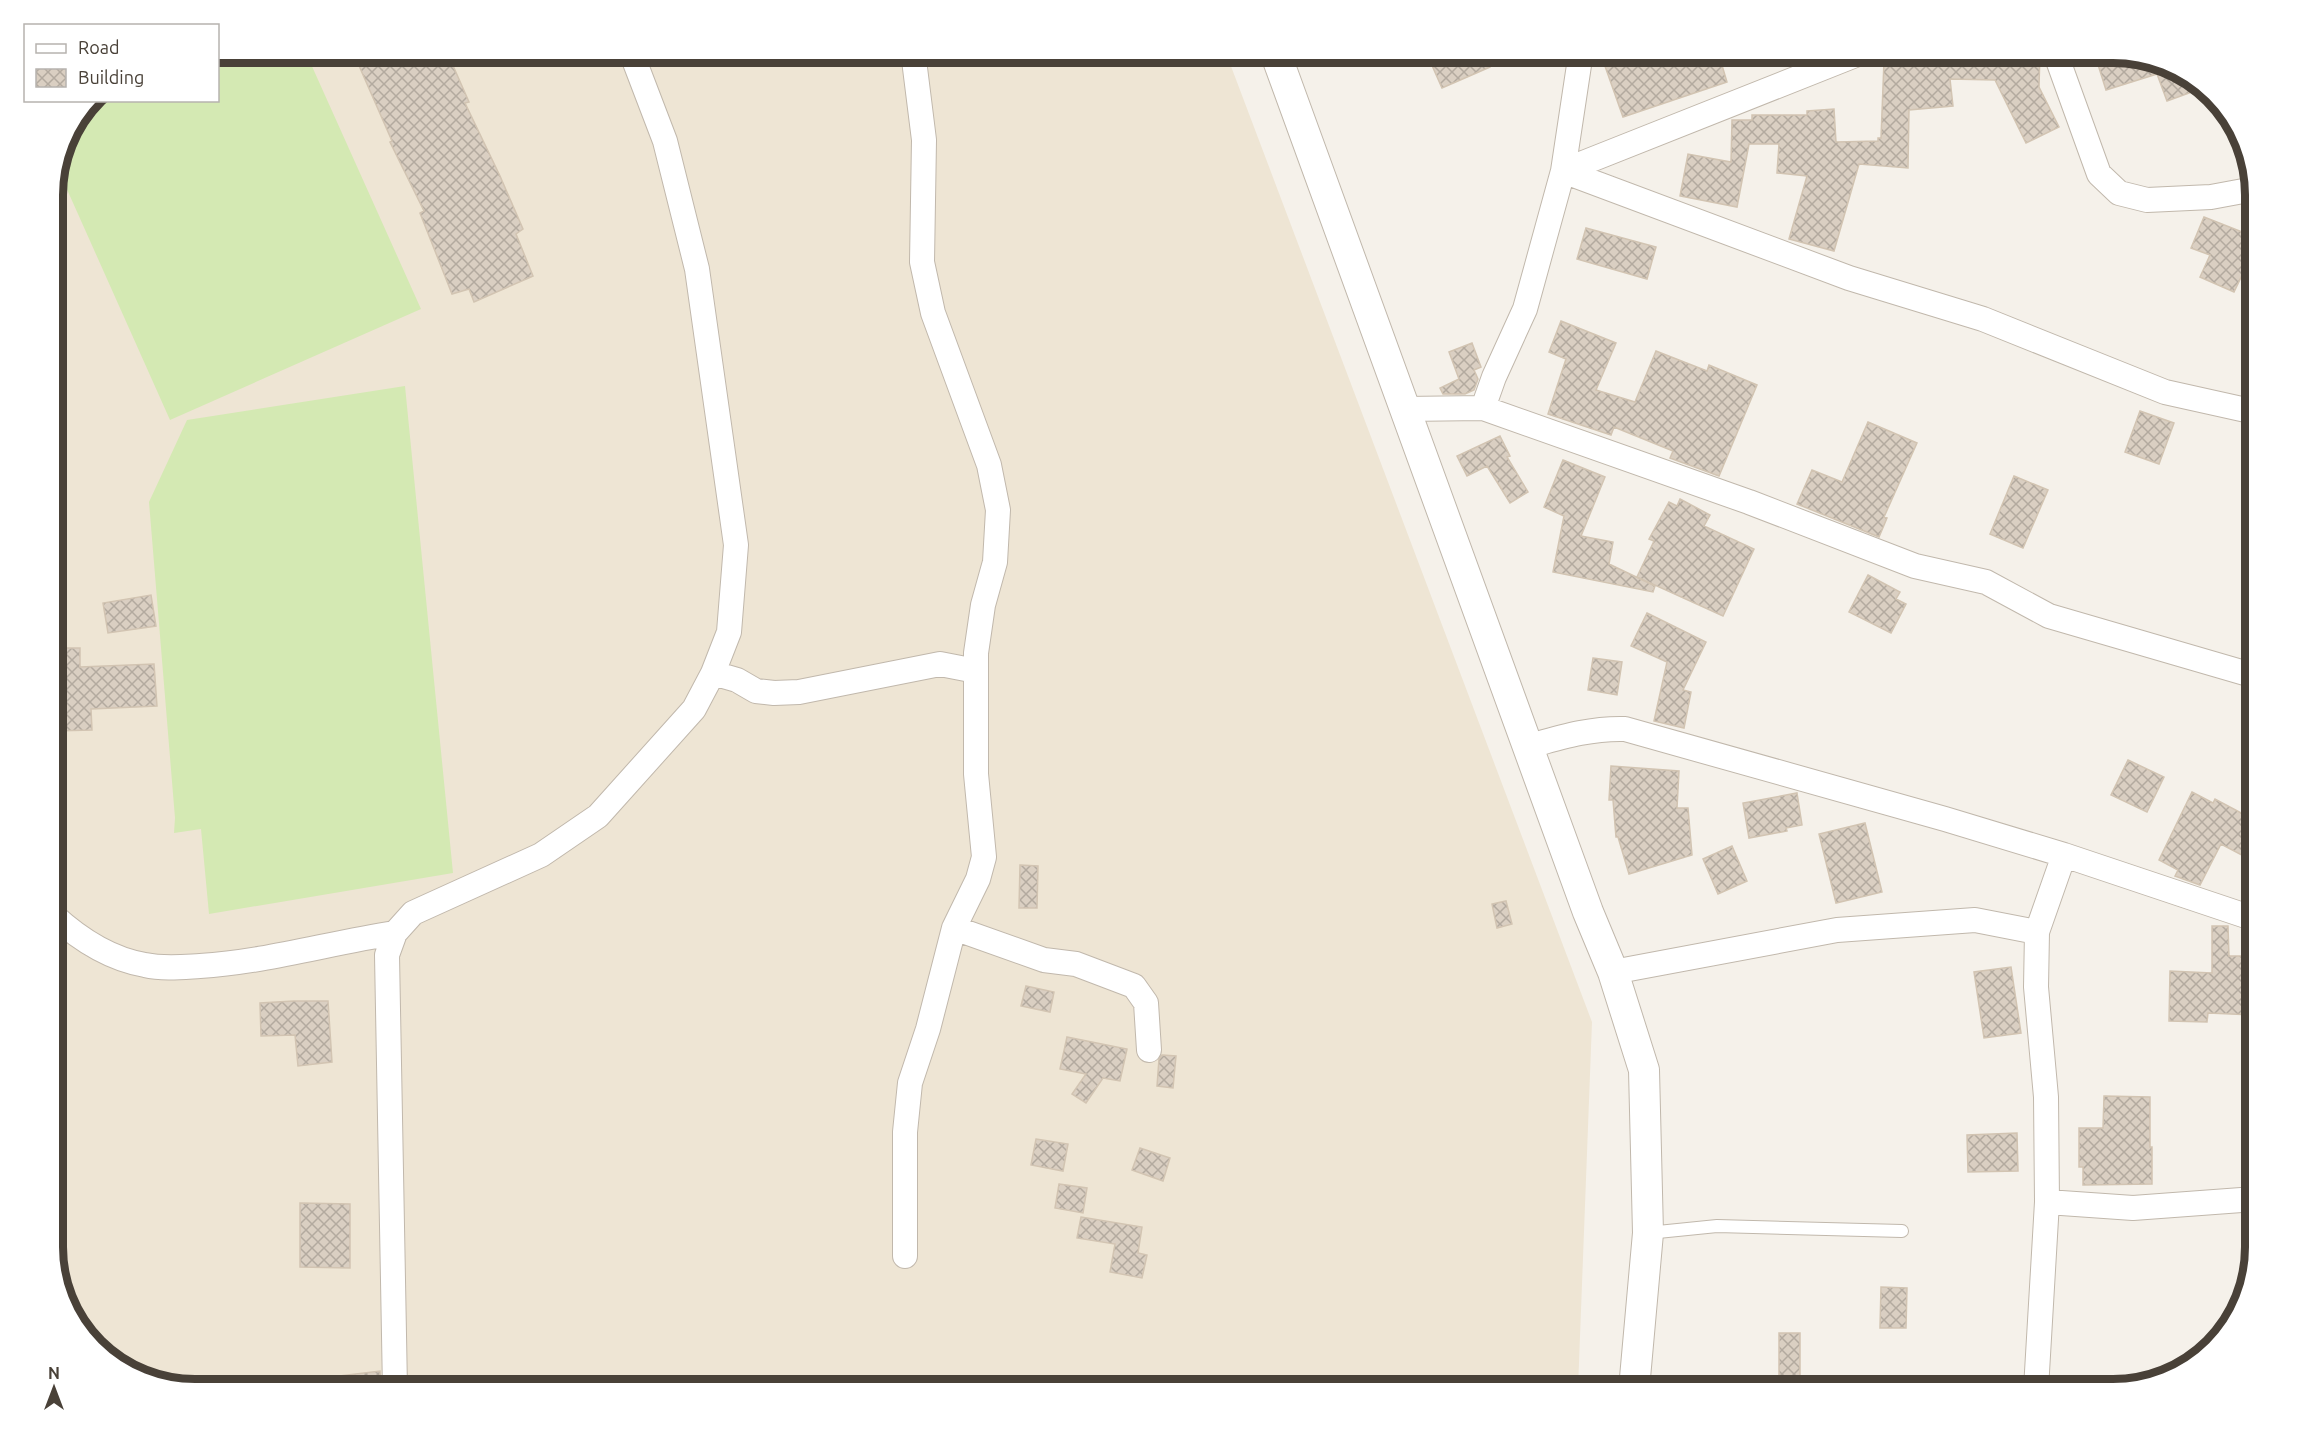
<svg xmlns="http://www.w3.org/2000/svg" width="2308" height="1442" font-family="Ubuntu,sans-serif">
	<defs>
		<pattern id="building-cross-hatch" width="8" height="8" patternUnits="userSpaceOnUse" patternTransform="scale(1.5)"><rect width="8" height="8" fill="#dacfc2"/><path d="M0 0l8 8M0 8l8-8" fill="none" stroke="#b3aa9f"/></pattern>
	</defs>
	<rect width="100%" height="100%" fill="#f5f1ea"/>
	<path fill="#eee5d4" d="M218,52L1226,53L1592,1022L1578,1389H195L116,1366L71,1318L53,1256V186L63,140L90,101L218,100Z"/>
	<path fill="#d4e9b3" d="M218,52L306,53L421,309L170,420L57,167L63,140L90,101L218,100Z
		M405,386L453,873L209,914L201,829L174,833L175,818L149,502L187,420Z"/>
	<path fill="url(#building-cross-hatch)" stroke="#d2c4b2" stroke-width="1.5" d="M353,52H447L469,102L465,103L500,176L523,229L516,234L533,276L474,302L469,289L452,294L420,213L424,211L390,142L392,141Z
		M1426,52H1484L1490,67L1442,88Z
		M1600,52H1718L1727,82L1623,117Z
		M1912,52H2040L2039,87L2059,127L2026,143L1995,80L1950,79L1953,106L1909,110L1908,168L1859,164L1834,251L1789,239L1807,176L1777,173L1779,144H1749L1737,207L1680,196L1688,154L1731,162L1732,120H1752V115H1807V111L1834,109L1836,142L1878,141V138H1881L1884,61L1913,63Z
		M2094,52H2113L2192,76L2203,88L2167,101L2157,74L2106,90Z
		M2204,217L2255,237V258L2250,271L2245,269L2234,292L2200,277L2210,255L2191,248Z
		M1586,228L1656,247L1647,279L1577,259Z
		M1561,321L1616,343L1596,390L1635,402L1656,351L1707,371L1709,365L1757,385L1719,476L1670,458L1673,451L1614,427L1611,435L1548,414L1566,359L1549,352Z
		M1472,343L1481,367L1474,370L1478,379L1474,390L1465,394H1443L1440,388L1459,379L1449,352Z
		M2140,411L2174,423L2159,464L2125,452Z
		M1868,422L1917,443L1884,517L1887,518L1879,537L1797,504L1812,470L1842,482Z
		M1500,436L1510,456L1507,457L1528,492L1510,503L1487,466L1467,476L1457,456Z
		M1563,460L1605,477L1581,536L1613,542L1609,564L1655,586L1653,592L1553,572L1564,516L1544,507Z
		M2014,476L2048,490L2023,548L1990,534Z
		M1680,499L1710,515L1704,526L1754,549L1723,616L1637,577L1654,541L1649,539L1669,502L1677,506Z
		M1868,575L1900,592L1896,599L1906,604L1891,633L1849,612Z
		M151,595L156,626L108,633L103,603Z
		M1647,613L1706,642L1683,690L1691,692L1684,728L1654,721L1667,662L1631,646Z
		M53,648H80V667L154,664L157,706L91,709L92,730L53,731Z
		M1593,658L1622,662L1617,695L1588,690Z
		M2128,760L2164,777L2147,812L2111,795Z
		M1611,766L1679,771L1677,808H1688L1692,855L1629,874L1618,837H1616L1613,800H1609Z
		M2192,792L2213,803L2215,799L2243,814L2244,812L2255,817V862L2221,844L2200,885L2175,876L2178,870L2159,860Z
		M1797,793L1802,825L1786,828L1787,831L1749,838L1743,803Z
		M1865,823L1882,892L1836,903L1819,834Z
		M1732,846L1747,881L1718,894L1703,859Z
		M1020,865L1038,866L1037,908H1019Z
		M1506,901L1512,924L1497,928L1492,904Z
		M2212,926H2228L2229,956H2243V961H2255L2253,1015L2208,1013L2207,1022L2169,1021L2170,971L2212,973Z
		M2011,967L2021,1033L1984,1038L1974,972Z
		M1026,986L1054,992L1050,1012L1021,1006Z
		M294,1001H328L332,1062L298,1066L295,1035L261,1036L260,1003Z
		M1067,1037L1127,1049L1120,1081L1103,1078L1086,1103L1072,1094L1086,1074L1060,1069Z
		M1162,1055L1176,1056L1173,1088L1157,1086L1159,1059Z
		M2104,1096L2150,1097V1147H2152V1184L2083,1185V1167H2079V1128H2103Z
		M2017,1133L2018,1171L1968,1172L1967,1135Z
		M1036,1139L1068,1144L1063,1171L1031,1165Z
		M1140,1148L1170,1158L1163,1181L1132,1170Z
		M1059,1184L1087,1188L1083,1213L1055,1208Z
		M300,1203L350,1204V1268L300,1267Z
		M1081,1217L1142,1227L1138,1253L1147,1255L1142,1278L1110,1272L1115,1244L1077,1238Z
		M1881,1287L1907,1288L1906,1328H1880Z
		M1779,1333H1800V1386H1779Z
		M380,1371L381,1389H315V1379Z"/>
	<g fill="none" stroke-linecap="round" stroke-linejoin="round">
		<g stroke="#c1b8ac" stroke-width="14">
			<path id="service" d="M1648,1233L1717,1226L1902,1231"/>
		</g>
		<g stroke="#c1b8ac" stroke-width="26">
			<path id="minor" d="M2055,52L2099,174L2119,193L2147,200L2211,197L2254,189
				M1563,171L1849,278L1983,319L2165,392L2255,412
				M1563,171L1863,52
				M1483,408L1494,377L1525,309L1563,171L1581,52
				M1404,409L1483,408L1749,502L1915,566L1986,582L2049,616L2255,676
				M713,673L737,680L756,691L774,693L799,692L940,664L976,671
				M1530,746C1562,737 1591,728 1625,729L1945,819L2064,855L2255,919
				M53,915C78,938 110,959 145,965C163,969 182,967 200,966C266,962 329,943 395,933
				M954,928L1044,960L1076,964L1134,986L1146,1003L1149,1050
				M1613,972L1837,930L1975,920L2037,932
				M2047,1202L2133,1208L2255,1199
				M905,1256V1132L910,1083L928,1029L954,928L978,879L984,857L976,774V653L983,605L995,562L998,510L989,465L933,313L922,262L924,140L913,52
				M395,1389L387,955L395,933L413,913L541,855L598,816L694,709L713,673L729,632L736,545L697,269L665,141L631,52
				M2036,1389L2047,1202L2046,1097L2036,987L2037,932L2064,855"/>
		</g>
		<g stroke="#c1b8ac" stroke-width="32">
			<path id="tertiary" d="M1275,52L1588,912L1613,972L1644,1070L1648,1233L1634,1389"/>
		</g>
		<use href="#service" stroke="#fff" stroke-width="12"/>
		<use href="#minor" stroke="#fff" stroke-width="24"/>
		<use href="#tertiary" stroke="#fff" stroke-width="30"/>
	</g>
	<path d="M0 0H2308V1442H0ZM195 63H2113A132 132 0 0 1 2245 195V1247A132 132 0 0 1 2113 1379H195A132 132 0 0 1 63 1247V195A132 132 0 0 1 195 63Z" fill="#fff" fill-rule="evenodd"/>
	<path fill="none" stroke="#494138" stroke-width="8" d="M195 63H2113A132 132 0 0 1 2245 195V1247A132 132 0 0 1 2113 1379H195A132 132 0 0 1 63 1247V195A132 132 0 0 1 195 63Z"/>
	<rect x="24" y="24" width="195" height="78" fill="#ffffff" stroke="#b6b3af" stroke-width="1.5"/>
	<rect x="36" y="44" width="30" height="9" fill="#ffffff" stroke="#b6b3af" stroke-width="1.5"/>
	<text x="78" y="54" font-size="18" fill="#494138">Road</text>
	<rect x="36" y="69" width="30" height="18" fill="url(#building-cross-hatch)" stroke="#b6b3af" stroke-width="1.5"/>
	<text x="78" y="84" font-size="18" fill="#494138">Building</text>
	<g transform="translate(54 1388)" stroke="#ffffff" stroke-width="4.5" paint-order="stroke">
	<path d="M0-4.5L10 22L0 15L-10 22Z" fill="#494138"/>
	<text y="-9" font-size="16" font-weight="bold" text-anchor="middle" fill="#494138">N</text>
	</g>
</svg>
